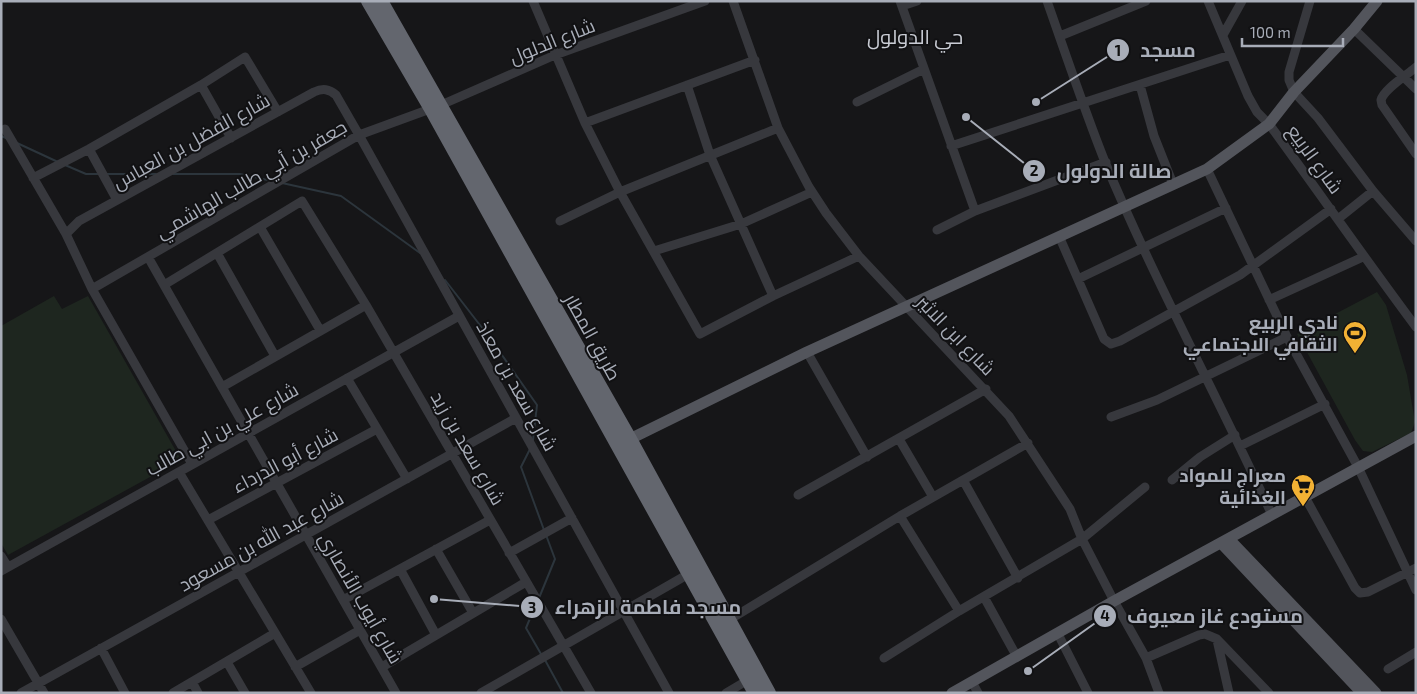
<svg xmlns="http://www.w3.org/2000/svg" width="1417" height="694" font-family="'Exo 2',Cairo,sans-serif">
	<rect width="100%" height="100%" fill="#161618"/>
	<path fill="#1e261f" d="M1377,292L1386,305L1407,375L1415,422L1411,433L1372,452L1363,451L1355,440L1297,334Z
		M54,296L62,309L88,296L181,460L8,555L1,543V326Z"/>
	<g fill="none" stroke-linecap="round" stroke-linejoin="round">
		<path stroke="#2c353c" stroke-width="2" d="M1,136L6,138
			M17,143L58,162
			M65,165L86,174H98
			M106,174H156
			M173,174H240L272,181
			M282,183L341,196L420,253
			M445,280L490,338L537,405L533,440
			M530,449L521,467L544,530
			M539,598L555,559L546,535
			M536,604L526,628L541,654
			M545,660L563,693"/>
		<path stroke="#37383d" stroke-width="9" d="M533,1L585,123L620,192L700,334L773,296L859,256
			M733,1L778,128L809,187L826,213L859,256L1009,416L1070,509L1082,539L1114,601L1146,658L1159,693
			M900,1L975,211
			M1047,1C1066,55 1084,109 1105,162C1155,282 1218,397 1272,515
			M1208,1L1248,96L1257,112L1269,124C1318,191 1366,260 1416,327
			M1310,1L1289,72V80L1294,92L1318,118L1373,191L1416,241
			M902,6L917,1
			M1354,29L1416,89
			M1223,35L1242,1
			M1060,36L1146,1
			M1416,67C1406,76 1384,89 1381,100L1382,105L1416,154
			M201,85L245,57L278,112
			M687,85L710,155L773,296
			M1140,85L1154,136L1173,184
			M857,102L924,69
			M585,123L755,60
			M5,129L66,234L92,289L192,464
			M951,146L1230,55
			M89,149L117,200
			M1207,169L1287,337L1358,467L1416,590
			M33,178L89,149L201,85L231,138
			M1338,219L1373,191
			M560,221L620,192L778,128
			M260,227L320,330
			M937,230L975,211L1106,162
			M66,234L79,221L314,92C323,88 329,89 336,95L359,135L669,693
			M1059,236L1104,339L1111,344L1120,341L1240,275L1331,209
			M654,251L741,224L812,192
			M217,253L275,356
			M148,257L396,693
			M1078,279L1226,208
			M164,285L302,201L366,305L591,693
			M92,289L359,135L441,105L555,55L705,1
			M1269,300L1363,257
			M807,352L867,457
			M347,378L407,479
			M222,387L366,305
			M1111,417L1157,400L1287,337
			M899,439L933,497
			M1240,446L1325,404
			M179,472L311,693
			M963,480L1018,578
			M1172,480L1200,457L1235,435
			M798,495L986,389
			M1305,497L1355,588L1360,593L1368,592L1416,568
			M900,516L959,611
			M208,520L377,429
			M436,549L473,613
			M509,553L572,518
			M1,556L8,567
			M400,569L436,635
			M1,571L459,316
			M984,597L1017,657
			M343,600L490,520
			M1,619L44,693
			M729,620L900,516L1028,443
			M1058,634L1088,693
			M1217,640L1229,693
			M101,648L125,693
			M884,658L959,611L1082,539L1145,487
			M1146,658L1199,635L1205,634L1217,639L1269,693
			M227,662L245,693
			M295,667L360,630
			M382,667L526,582
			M1388,669L1416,652
			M192,682L198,693
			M972,682L978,693
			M21,693L516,418
			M173,693L275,633
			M481,693L692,572
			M726,693L748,680"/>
		<path stroke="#53555c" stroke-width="11" d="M630,439L807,352L1207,169L1269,124L1294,92L1354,29L1377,1
			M1229,539L1376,693
			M1221,543L1362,693
			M952,693L1114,601L1416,436"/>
		<path stroke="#63666e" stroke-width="14" d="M368,1L431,109L755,693
			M381,1L630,439L769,693"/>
	</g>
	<defs>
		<g id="stadium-pin" transform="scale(1.25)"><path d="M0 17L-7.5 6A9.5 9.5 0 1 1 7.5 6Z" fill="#f2b134" stroke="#111113"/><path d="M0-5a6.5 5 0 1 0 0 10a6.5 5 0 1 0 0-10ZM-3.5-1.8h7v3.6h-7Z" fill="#111"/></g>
		<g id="supermarket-pin" transform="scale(1.25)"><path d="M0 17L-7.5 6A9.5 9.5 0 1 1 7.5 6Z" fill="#f2b134" stroke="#111113"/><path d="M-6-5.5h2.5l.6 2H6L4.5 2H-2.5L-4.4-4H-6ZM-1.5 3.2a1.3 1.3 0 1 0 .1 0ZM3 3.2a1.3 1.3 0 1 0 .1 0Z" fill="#111"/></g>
	</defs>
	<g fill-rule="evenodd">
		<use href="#stadium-pin" x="1355" y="333"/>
		<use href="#supermarket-pin" x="1303" y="486"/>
	</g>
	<g text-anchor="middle" stroke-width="4" stroke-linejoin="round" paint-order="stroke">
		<g font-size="19" fill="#a8adb8" stroke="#111113">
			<text transform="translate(552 41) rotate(-22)" y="7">شارع الدلول</text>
			<text transform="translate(191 141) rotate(-29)" y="7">شارع الفضل بن العباس</text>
			<text transform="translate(1315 159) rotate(54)" y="7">شارع الربيع</text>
			<text transform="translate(251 179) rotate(-30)" y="7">جعفر بن أبي طالب الهاشمي</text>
			<text transform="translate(956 335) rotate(46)" y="7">شارع ابن الاثير</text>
			<text transform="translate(593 337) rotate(61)" y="7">طريق المطار</text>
			<text transform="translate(517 386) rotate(61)" y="7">شارع سعد بن معاذ</text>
			<text transform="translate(222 429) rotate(-29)" y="7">شارع علي بن ابي طالب</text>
			<text transform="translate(468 448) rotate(60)" y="7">شارع سعد بن زيد</text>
			<text transform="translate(285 460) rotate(-28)" y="7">شارع أبو الدرداء</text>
			<text transform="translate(261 541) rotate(-29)" y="7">شارع عبد الله بن مسعود</text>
			<text transform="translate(361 598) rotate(60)" y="7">شارع أيوب الأنصاري</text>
		</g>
		<g font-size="19" font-weight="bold" fill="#a8adb8" stroke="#111113" text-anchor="end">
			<text x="1338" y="329">نادي الربيع<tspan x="1338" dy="22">الثقافي الاجتماعي</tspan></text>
			<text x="1286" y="482">معراج للمواد<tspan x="1286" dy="22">الغذائية</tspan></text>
		</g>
		<g font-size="20" fill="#c9ccd4" stroke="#111113">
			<text x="915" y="44">حي الدولول</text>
		</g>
	</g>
	<path fill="none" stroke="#a8adb8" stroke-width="2" d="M1036 102L1118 50M966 117L1034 171M434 599L532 607M1028 671L1105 616"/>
	<g fill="#a8adb8" stroke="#111113" stroke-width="2">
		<circle cx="1036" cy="102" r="5"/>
		<circle cx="966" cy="117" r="5"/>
		<circle cx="434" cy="599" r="5"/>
		<circle cx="1028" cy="671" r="5"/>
		<circle cx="1118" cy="50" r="12"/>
		<circle cx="1034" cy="171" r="12"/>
		<circle cx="532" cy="607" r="12"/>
		<circle cx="1105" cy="616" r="12"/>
	</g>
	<g font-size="15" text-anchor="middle" font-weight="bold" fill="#111">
		<text x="1118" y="56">1</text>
		<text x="1034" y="176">2</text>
		<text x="532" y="613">3</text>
		<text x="1105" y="621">4</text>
	</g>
	<g font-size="20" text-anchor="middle" font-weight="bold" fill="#a8adb8" stroke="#111113" stroke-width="4" stroke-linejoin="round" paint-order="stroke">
		<text x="1168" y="57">مسجد</text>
		<text x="1114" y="178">صالة الدولول</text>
		<text x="648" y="614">مسجد فاطمة الزهراء</text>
		<text x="1215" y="623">مستودع غاز معيوف</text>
	</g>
	<rect width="1417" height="694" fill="none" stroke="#a8adb8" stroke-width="5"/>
	<path d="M1242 38v8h101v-8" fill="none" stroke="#a8adb8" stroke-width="2.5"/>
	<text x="1250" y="38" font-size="15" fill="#a8adb8" stroke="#111113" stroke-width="4" paint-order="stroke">100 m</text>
</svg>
